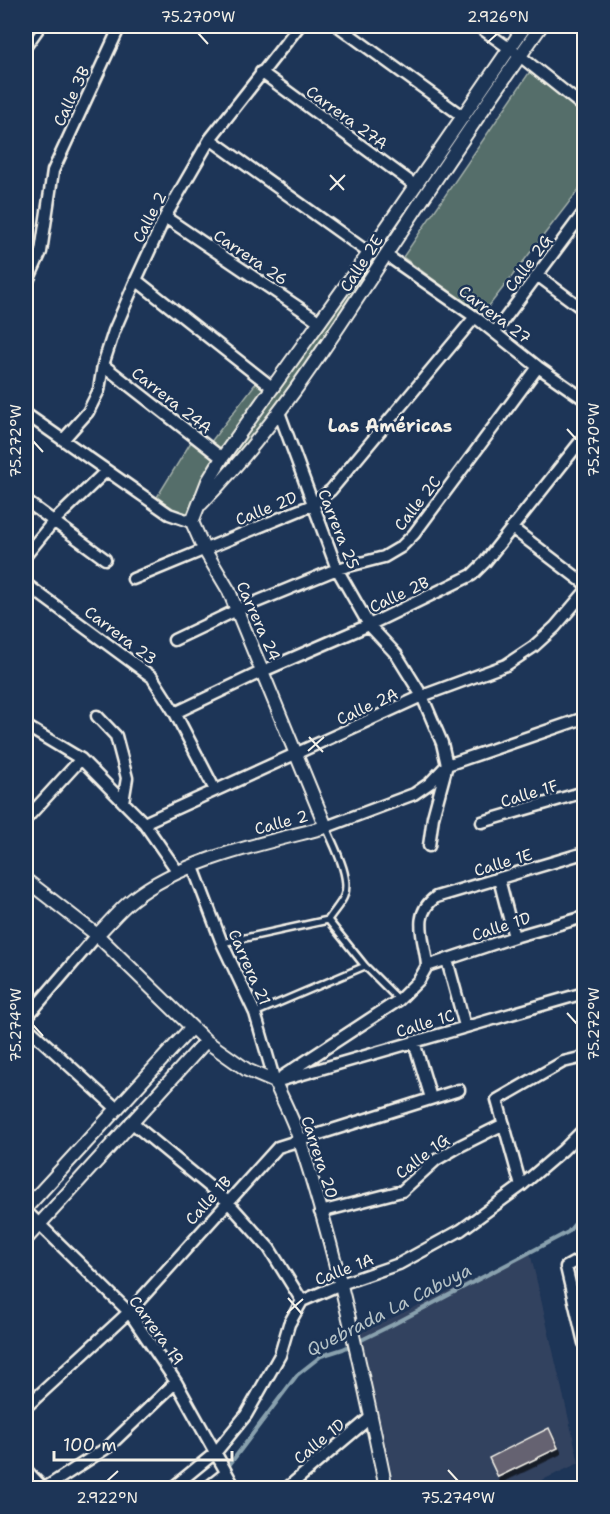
<svg xmlns="http://www.w3.org/2000/svg" width="610" height="1514" font-family="'Shantell Sans',sans-serif">
	<defs>
		<filter id="shadow"><feDropShadow dx="3" dy="5.5" stdDeviation="0" flood-color="#0009"/></filter>
	</defs>
	<rect width="100%" height="100%" fill="#1d3557"/>
	<filter id="ink" filterUnits="userSpaceOnUse"><feTurbulence type="fractalNoise" baseFrequency=".0167" numOctaves="2"/><feDisplacementMap in="SourceGraphic" scale="12" xChannelSelector="R" yChannelSelector="G"/><feConvolveMatrix kernelMatrix="1 2 1 2 8 2 1 2 1" color-interpolation-filters="sRGB"/></filter>
	<g filter="url(#ink)">
		<path fill="#33425f" d="M530,1252L579,1463L525,1488H395L361,1333Z"/>
		<path fill="#556e6b" stroke="#a4b0aa" stroke-width="1.5" d="M526,26H540L335,329L192,521L154,502L194,437L207,447L259,379L275,391Z
			M533,67L584,111V183L482,315L403,257Z"/>
		<g fill="none" stroke-linecap="round" stroke-linejoin="round">
			<path stroke="#89a1ae" stroke-width="4" d="M227,1468L297,1375L321,1356L343,1349L392,1325L568,1232L584,1213"/>
		</g>
		<path fill="#656271" stroke="#f4f1e8" stroke-width="1.5" filter="url(#shadow)" d="M549,1428L558,1448L498,1477L489,1458Z"/>
		<g fill="none" stroke-linecap="round" stroke-linejoin="round">
			<g stroke="#f4f1e8" stroke-width="10">
				<path id="service" d="M26,50L43,26
					M326,827C333,844 352,878 344,896C341,904 333,912 328,920
					M328,920L365,966L399,1000
					M222,943L328,920
					M255,1013L365,966"/>
			</g>
			<g stroke="#f4f1e8" stroke-width="15">
				<path id="minor" d="M338,26L462,116
					M478,26L520,56L584,107
					M261,72L416,186
					M210,139L369,253
					M165,217L320,322
					M386,255L475,317L538,367L584,399
					M537,275L584,310
					M136,280L273,388
					M26,285L41,252L53,171L120,26
					M495,332L584,212
					M103,365L222,458
					M279,412L337,569L369,625L396,654L422,696L442,743L447,765L433,817L429,846
					M26,414L169,514L192,522
					M63,440L88,412L99,390L103,365L114,331L136,280L165,217L210,139L299,26
					M26,501L105,559
					M512,528L584,583
					M26,555L53,522L106,471
					M133,579L312,505L331,490L475,317
					M26,584L152,677L175,713L215,790
					M174,640L237,610L337,569L384,557L401,547L414,534L538,367
					M175,713L263,671L369,625L472,575L485,562L584,437
					M97,716L116,736L127,778L123,802
					M26,726L81,759L144,823L178,872
					M26,819L81,759
					M482,822L584,792
					M144,823L422,696L506,665L533,647L555,627L584,593
					M326,827L414,794L430,783L447,765L584,718
					M193,867L222,943L255,1013L275,1082
					M499,879L514,937
					M447,960L465,1026
					M427,966C426,942 410,915 436,897L584,853
					M427,966L514,937L584,917
					M26,1018L97,935
					M26,1026L116,1108
					M414,1042L431,1098
					M283,1076L399,1000L419,980L427,966
					M275,1082L584,993
					M131,1122L227,1201L269,1248L302,1301
					M521,1186L497,1100L563,1062L584,1057
					M26,1211L129,1312L176,1382L235,1488
					M320,1212L402,1191L436,1160L460,1146L504,1124
					M584,1257L566,1267L584,1343
					M26,1407L129,1312L278,1147L459,1090
					M26,1470L43,1488
					M45,1488L108,1447L176,1382
					M172,1488L216,1452L246,1415L280,1355L289,1324L302,1301L341,1284L399,1264L461,1230L521,1186L563,1150L584,1129
					M207,1488L226,1473
					M287,1488L371,1417"/>
			</g>
			<g stroke="#f4f1e8" stroke-width="16">
				<path id="tertiary" d="M201,504C273,430 329,342 385,256C436,178 488,101 541,26
					M26,880L97,935L206,1041L247,1070L275,1082C283,1101 294,1121 300,1141C337,1255 362,1372 386,1488
					M97,935C109,923 120,909 133,899C183,859 265,843 326,827L229,591L204,549L192,522L208,481L222,458L369,253L525,26
					M26,1208L191,1028
					M26,1239L206,1041"/>
			</g>
			<use href="#service" stroke="#1d3557" stroke-width="5"/>
			<use href="#minor" stroke="#1d3557" stroke-width="10"/>
			<use href="#tertiary" stroke="#1d3557" stroke-width="12"/>
		</g>
	</g>
	<path fill="none" stroke="#f4f1e8" stroke-width="2" d="M198,33L208,44M487,43L498,33M330,175L344,190M330,190L345,175M567,429L577,440M33,441L43,452M309,737L323,752M308,751L324,737M567,1013L577,1024M33,1025L43,1036M288,1298L302,1314M287,1313L303,1299M448,1470L458,1481M107,1481L118,1471"/>
	<g text-anchor="middle" stroke-width="5" stroke-linejoin="round" paint-order="stroke">
		<g font-size="16" fill="#f4f1e8" stroke="#1d3557">
			<text transform="translate(71 96) rotate(-65)" y="6">Calle 3B</text>
			<text transform="translate(347 117) rotate(36)" y="6">Carrera 27A</text>
			<text transform="translate(149 217) rotate(-63)" y="6">Calle 2</text>
			<text transform="translate(251 257) rotate(34)" y="6">Carrera 26</text>
			<text transform="translate(361 263) rotate(-57)" y="6">Calle 2E</text>
			<text transform="translate(528 263) rotate(-53)" y="6">Calle 2G</text>
			<text transform="translate(495 314) rotate(37)" y="6">Carrera 27</text>
			<text transform="translate(172 400) rotate(38)" y="6">Carrera 24A</text>
			<text transform="translate(417 503) rotate(-52)" y="6">Calle 2C</text>
			<text transform="translate(266 508) rotate(-22)" y="6">Calle 2D</text>
			<text transform="translate(339 529) rotate(68)" y="6">Carrera 25</text>
			<text transform="translate(399 594) rotate(-25)" y="6">Calle 2B</text>
			<text transform="translate(259 621) rotate(66)" y="6">Carrera 24</text>
			<text transform="translate(121 635) rotate(37)" y="6">Carrera 23</text>
			<text transform="translate(367 706) rotate(-25)" y="6">Calle 2A</text>
			<text transform="translate(529 793) rotate(-17)" y="6">Calle 1F</text>
			<text transform="translate(281 822) rotate(-15)" y="6">Calle 2</text>
			<text transform="translate(503 862) rotate(-17)" y="6">Calle 1E</text>
			<text transform="translate(501 926) rotate(-18)" y="6">Calle 1D</text>
			<text transform="translate(250 967) rotate(66)" y="6">Carrera 21</text>
			<text transform="translate(425 1023) rotate(-17)" y="6">Calle 1C</text>
			<text transform="translate(422 1156) rotate(-37)" y="6">Calle 1G</text>
			<text transform="translate(320 1157) rotate(72)" y="6">Carrera 20</text>
			<text transform="translate(208 1200) rotate(-48)" y="6">Calle 1B</text>
			<text transform="translate(344 1269) rotate(-21)" y="6">Calle 1A</text>
			<text transform="translate(157 1330) rotate(54)" y="6">Carrera 19</text>
			<text transform="translate(319 1441) rotate(-40)" y="6">Calle 1D</text>
		</g>
		<g font-size="18" font-weight="bold" fill="#f4f1e8" stroke="#1d3557">
			<text x="390" y="432">Las Américas</text>
		</g>
		<g font-size="18" font-style="italic" fill="#b5c2c6" stroke="#1d3557">
			<text transform="translate(389 1310) rotate(-27)" y="6">Quebrada La Cabuya</text>
		</g>
	</g>
	<rect width="610" height="1514" fill="none" stroke="#1d3557" stroke-width="66"/>
	<path d="M54 1451v9h178v-9" fill="none" stroke="#f4f1e8" stroke-width="3"/>
	<text x="63" y="1451" font-size="18" fill="#f4f1e8" stroke="#1d3557" stroke-width="4.5" paint-order="stroke">100 m</text>
	<rect x="33" y="33" width="544" height="1448" fill="none" stroke="#f4f1e8" stroke-width="2"/>
	<g font-size="15" text-anchor="middle" fill="#f4f1e8">
		<text x="198" y="22">75.270°W</text>
		<text x="498" y="22">2.926°N</text>
		<text transform="translate(594 440) rotate(-90)" y="5">75.270°W</text>
		<text transform="translate(16 441) rotate(-90)" y="5">75.272°W</text>
		<text transform="translate(594 1024) rotate(-90)" y="5">75.272°W</text>
		<text transform="translate(16 1025) rotate(-90)" y="5">75.274°W</text>
		<text x="107" y="1503">2.922°N</text>
		<text x="458" y="1503">75.274°W</text>
	</g>
</svg>
